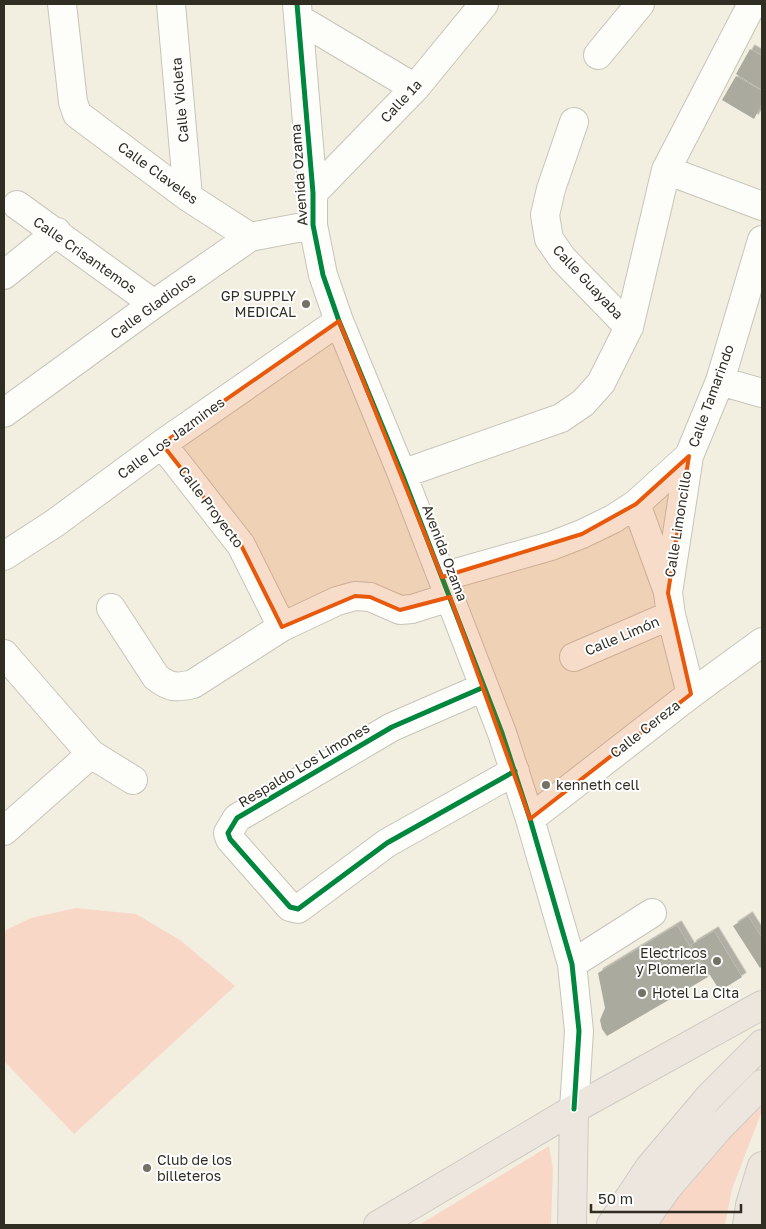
<svg xmlns="http://www.w3.org/2000/svg" width="766" height="1229" font-family="'Golos Text',sans-serif">
	<defs>
		<filter id="shadow"><feDropShadow dx="4.5" dy="-4.5" stdDeviation="0" flood-color="#0004"/></filter>
	</defs>
	<rect width="100%" height="100%" fill="#f2efe1"/>
	<path fill="#f9d7c6" d="M76,908L136,914L180,940L235,986L74,1134L4,1061V931L31,918Z
		M762,1106V1111L732,1189L725,1225H655C687,1181 723,1143 762,1106Z
		M549,1146L553,1169L551,1225H419Z"/>
	<path fill="#aaaa9f" filter="url(#shadow)" d="M750,49L762,56V90L736,74Z
		M736,76L762,91V104L754,119L722,100Z
		M748,916L762,938V966L760,968L733,926Z
		M677,925L708,977L607,1036L602,1029L600,1020L605,1008L598,973Z
		M714,931L742,977L720,991L691,945Z"/>
	<g fill="none" stroke-linecap="round" stroke-linejoin="round">
		<g stroke="#c7c4b9" stroke-width="30">
			<path id="minor" d="M62,4L73,102L77,114L188,197L250,237
				M171,4L188,197
				M297,4L313,193V225L323,275L339,321L402,474L502,733L530,819L572,964L579,1031L574,1109
				M299,19L415,88
				M598,55L640,4
				M574,122L551,189L545,215L549,239L563,259L629,327
				M666,170L762,206
				M313,193L415,88L484,4
				M17,205L154,304
				M4,275L57,232
				M720,381L762,393
				M4,413L154,304L250,237L313,225
				M162,444L241,545L282,627
				M689,456L668,593L671,615L691,694
				M402,474L561,418L583,403L601,383L629,327L666,170L752,4
				M636,504L667,589
				M4,556L55,523L162,444L339,321
				M442,577L551,546L582,534L613,519L636,504L689,456L720,381L762,240
				M111,608L156,677C170,688 176,688 193,684L282,627L337,601L355,596L370,597L400,610L412,609L450,597
				M4,654L91,754L133,780
				M574,657L671,615
				M484,687L392,727L237,818L228,833L230,839L290,907L298,909L387,843L515,771
				M530,819L691,694L762,642
				M4,831L91,754
				M572,964L652,913"/>
		</g>
		<g stroke="#cdcbc4" stroke-width="30">
			<path id="major" d="M378,1225L574,1109L762,1005
				M572,1225L574,1109
				M611,1225L649,1168L710,1096L762,1044
				M641,1225L668,1187L718,1129L762,1084
				M747,1225L750,1205L762,1166"/>
		</g>
		<use href="#minor" stroke="#fdfdfa" stroke-width="28"/>
		<use href="#major" stroke="#ece6df" stroke-width="28"/>
		<g stroke="#fff" stroke-width="8">
			<path id="cycleway" d="M297,4L313,193V225L323,275L339,321L402,474L502,733L530,819L572,964L579,1031L574,1109
				M484,687L392,727L237,818L228,833L230,839L290,907L298,909L387,843L515,771"/>
		</g>
		<use href="#cycleway" stroke="#00873e" stroke-width="5"/>
	</g>
	<path fill="#e8590c" fill-opacity="0.2" stroke="#e8590c" stroke-width="4" stroke-linejoin="round" d="M339,321L442,577L582,534L636,504L689,456L668,593L691,694L530,819L450,597L400,610L370,597L355,596L282,627L241,545L162,444Z"/>
	<g fill="#747166" stroke="#fff" stroke-width="2">
		<circle cx="306" cy="304" r="5"/>
		<circle cx="546" cy="785" r="5"/>
		<circle cx="717" cy="961" r="5"/>
		<circle cx="642" cy="993" r="5"/>
		<circle cx="147" cy="1168" r="5"/>
	</g>
	<g text-anchor="middle" stroke-width="4" stroke-linejoin="round" paint-order="stroke">
		<g font-size="14" fill="#302d23" stroke="#fff">
			<text transform="translate(180 100) rotate(-95)" y="5">Calle Violeta</text>
			<text transform="translate(401 101) rotate(-47)" y="5">Calle 1a</text>
			<text transform="translate(158 173) rotate(36)" y="5">Calle Claveles</text>
			<text transform="translate(299 175) rotate(-94)" y="5">Avenida Ozama</text>
			<text transform="translate(85 255) rotate(35)" y="5">Calle Crisantemos</text>
			<text transform="translate(588 282) rotate(47)" y="5">Calle Guayaba</text>
			<text transform="translate(153 306) rotate(-36)" y="5">Calle Gladiolos</text>
			<text transform="translate(711 396) rotate(-70)" y="5">Calle Tamarindo</text>
			<text transform="translate(171 438) rotate(-36)" y="5">Calle Los Jazmines</text>
			<text transform="translate(211 507) rotate(53)" y="5">Calle Proyecto</text>
			<text transform="translate(678 524) rotate(-81)" y="5">Calle Limoncillo</text>
			<text transform="translate(445 553) rotate(69)" y="5">Avenida Ozama</text>
			<text transform="translate(622 636) rotate(-23)" y="5">Calle Limón</text>
			<text transform="translate(645 729) rotate(-38)" y="5">Calle Cereza</text>
			<text transform="translate(304 765) rotate(-31)" y="5">Respaldo Los Limones</text>
		</g>
		<g font-size="14" fill="#302d23" stroke="#fff" text-anchor="start">
			<text x="296" y="301" text-anchor="end">GP SUPPLY<tspan x="296" dy="16">MEDICAL</tspan></text>
			<text x="556" y="790">kenneth cell</text>
			<text x="707" y="958" text-anchor="end">Electricos<tspan x="707" dy="16">y Plomeria</tspan></text>
			<text x="652" y="998">Hotel La Cita</text>
			<text x="157" y="1165">Club de los<tspan x="157" dy="16">billeteros</tspan></text>
		</g>
	</g>
	<rect width="766" height="1229" fill="none" stroke="#302d23" stroke-width="10"/>
	<path d="M591 1204v8h150v-8" fill="none" stroke="#302d23" stroke-width="2.5"/>
	<text x="598" y="1204" font-size="15" fill="#302d23" stroke="#ffffff" stroke-width="4" paint-order="stroke">50 m</text>
</svg>
